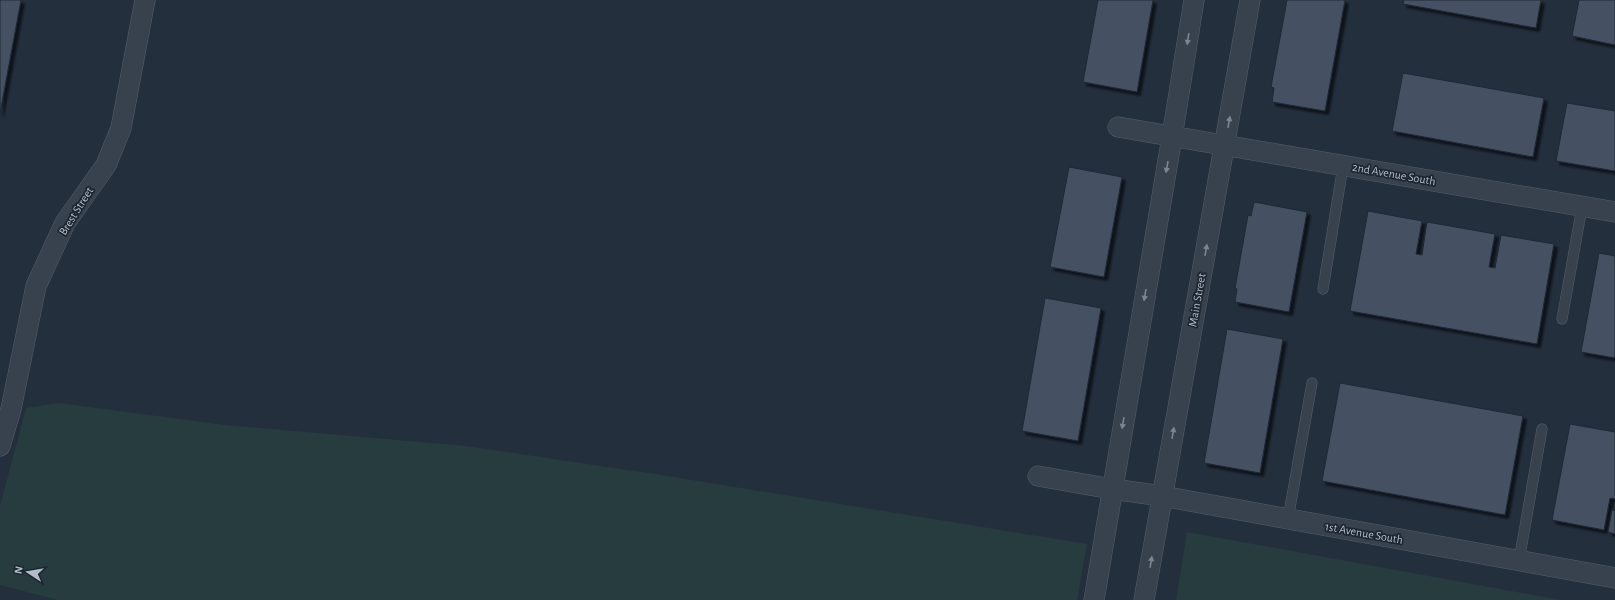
<svg xmlns="http://www.w3.org/2000/svg" width="1615" height="600" font-family="'Alegreya Sans',sans-serif">
	<defs>
		<filter id="shadow"><feDropShadow dx="3.5" dy="3.5" stdDeviation="1" flood-color="#0009"/></filter>
	</defs>
	<rect width="100%" height="100%" fill="#242f3e"/>
	<path fill="#263c3f" d="M59,403L225,425L466,446L655,474L1087,544L1077,600H58L0,585V506L26,408Z
		M1187,532L1561,600H1562H1176Z"/>
	<path fill="#455162" stroke="#1f2835" filter="url(#shadow)" d="M0,0H21L0,113Z
		M1098,0H1153L1137,92L1083,82Z
		M1287,0H1345L1325,111L1272,102L1274,88L1271,87Z
		M1404,0H1541L1536,28L1403,4Z
		M1579,0H1615V45L1572,36Z
		M1403,73L1544,98L1533,157L1392,131Z
		M1567,103L1615,111V171L1556,161Z
		M1069,167L1122,177L1104,277L1050,267Z
		M1254,202L1307,212L1289,312L1235,302L1237,289L1235,288L1248,215L1251,216Z
		M1368,211L1422,221L1416,254L1422,255L1427,222L1495,234L1489,267L1495,268L1501,235L1554,244L1537,344L1350,311Z
		M1599,253L1615,256V358L1581,352Z
		M1045,298L1101,308L1078,441L1022,431Z
		M1227,329L1283,339L1260,473L1204,463Z
		M1340,383L1523,416L1505,515L1322,481Z
		M1570,424L1615,432V499L1610,498L1604,530L1552,520Z
		M1612,510L1615,511V534L1608,532Z"/>
	<g fill="none" stroke-linecap="round" stroke-linejoin="round">
		<g stroke="#565f6c" stroke-width="11">
			<path id="lane" d="M1323,289L1343,166
				M1562,319L1582,207
				M1288,519L1312,383
				M1519,561L1542,429"/>
		</g>
		<g stroke="#565f6c" stroke-width="21">
			<path id="street" d="M1118,127L1615,212
				M0,446L11,409L36,286L65,223L106,165L121,128L145,0
				M1038,476L1112,489L1162,496L1615,578
				M1094,600L1172,137L1194,0
				M1144,600L1250,0"/>
		</g>
		<use href="#lane" stroke="#38414e" stroke-width="10"/>
		<use href="#street" stroke="#38414e" stroke-width="20"/>
	</g>
	<defs><path id="oneway-solid" d="M-6-.8H1V-3.2L6.5 0L1 3.2V.8H-6Z"/></defs>
	<g fill="#7c8592">
		<use href="#oneway-solid" transform="translate(1188 39) rotate(99)"/>
		<use href="#oneway-solid" transform="translate(1229 122) rotate(-80)"/>
		<use href="#oneway-solid" transform="translate(1167 167) rotate(100)"/>
		<use href="#oneway-solid" transform="translate(1206 250) rotate(-80)"/>
		<use href="#oneway-solid" transform="translate(1145 295) rotate(100)"/>
		<use href="#oneway-solid" transform="translate(1123 423) rotate(100)"/>
		<use href="#oneway-solid" transform="translate(1173 433) rotate(-80)"/>
		<use href="#oneway-solid" transform="translate(1151 562) rotate(-81)"/>
	</g>
	<g text-anchor="middle" stroke-width="3.5" stroke-linejoin="round" paint-order="stroke">
		<g font-size="12" fill="#b4bcc9" stroke="#1d2633">
			<text transform="translate(1394 174) rotate(10)" y="4">2nd Avenue South</text>
			<text transform="translate(76 211) rotate(-58)" y="4">Brest Street</text>
			<text transform="translate(1197 300) rotate(-80)" y="4">Main Street</text>
			<text transform="translate(1364 533) rotate(10)" y="4">1st Avenue South</text>
		</g>
	</g>
	<g transform="translate(28 572) rotate(282)" stroke="#1d2633" stroke-width="3" paint-order="stroke">
	<path d="M0-3L7 15L0 10L-7 15Z" fill="#b4bcc9"/>
	<text y="-6" font-size="11" font-weight="bold" text-anchor="middle" fill="#b4bcc9">N</text>
	</g>
</svg>
